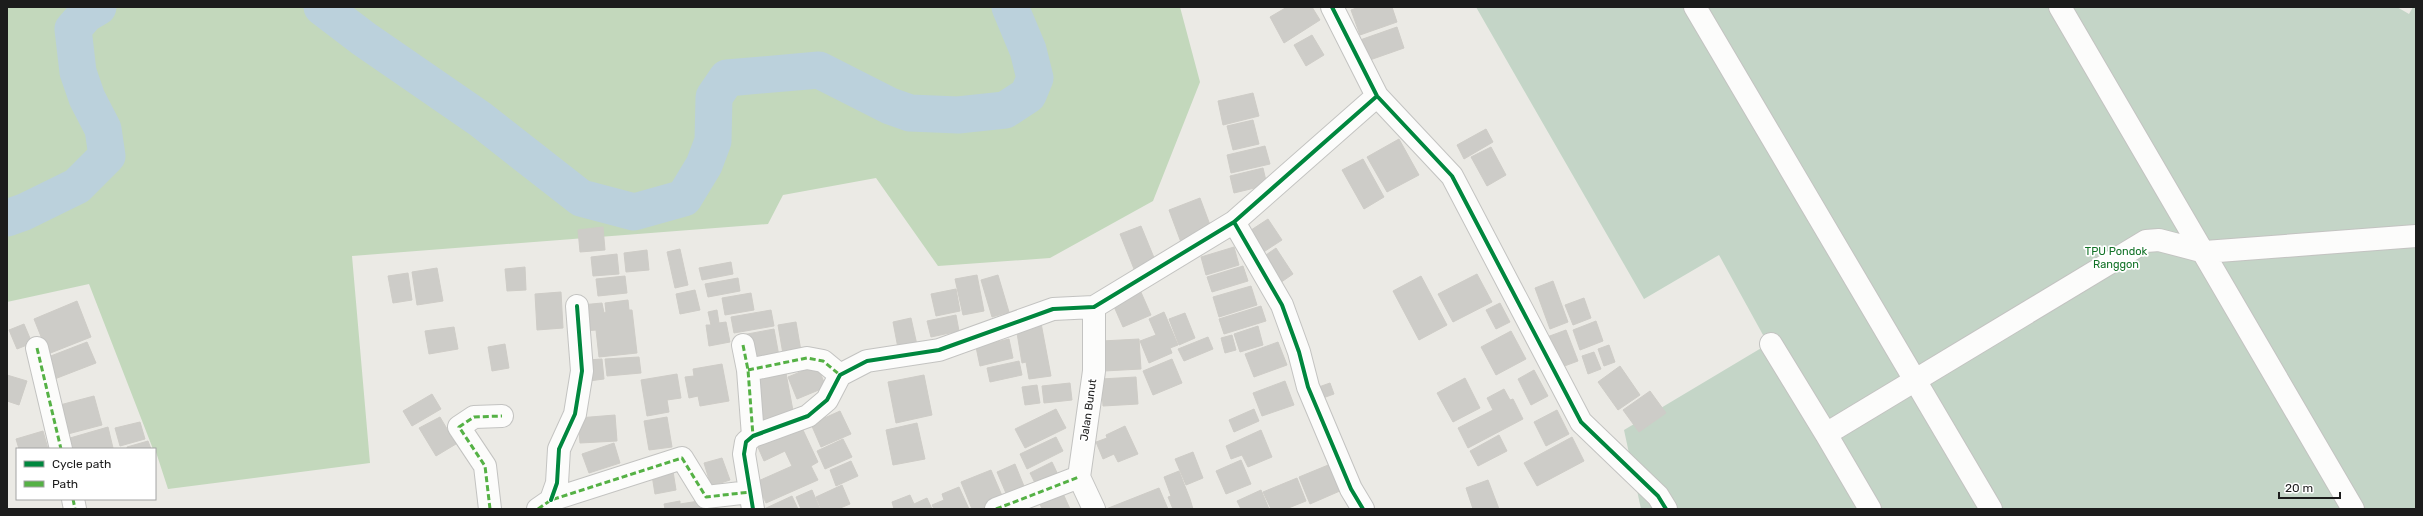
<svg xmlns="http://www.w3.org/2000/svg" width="2423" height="516" font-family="Rubik,sans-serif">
	<rect width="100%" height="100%" fill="#ebeae5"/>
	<path fill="#c3d8bc" d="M7,7H1180L1200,82L1153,201L1050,258L938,266L876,178L783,195L768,224L352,256L370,463L168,489L155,449H153L89,284L7,302Z"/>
	<path fill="#c4d5c7" d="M1476,7H2397L2409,14L2413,7H2416V509H1641L1624,430L1768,344L1719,255L1644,299Z"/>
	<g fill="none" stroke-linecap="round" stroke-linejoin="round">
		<path stroke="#bbd1dc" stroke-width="37" d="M322,7L364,39L480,119L581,198L634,212L684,198L704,165L713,141L714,97L727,78L819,70L890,106L910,113L958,115L1005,110L1028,95L1035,78L1028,50L1010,7
			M7,218L24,212L77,186L107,156L103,129L87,98L78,72L73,29L86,14L98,7"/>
	</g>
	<path fill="#cdccc8" stroke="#ceccc7" d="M1287,7H1312L1320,20L1284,43L1270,17Z
		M1359,7H1392L1397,22L1360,35L1351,10Z
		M1397,27L1404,48L1367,61L1360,40Z
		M1312,35L1324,55L1306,66L1294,45Z
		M1253,93L1259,116L1223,125L1218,101Z
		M1253,120L1259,144L1233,150L1227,126Z
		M1486,129L1493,142L1464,159L1457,145Z
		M1399,139L1419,175L1387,192L1367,157Z
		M1265,146L1270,164L1231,173L1227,155Z
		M1491,147L1506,175L1487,186L1471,157Z
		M1363,159L1384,197L1364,209L1342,170Z
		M1263,168L1267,185L1234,193L1230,176Z
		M1200,198L1213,233L1182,245L1169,210Z
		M1268,219L1282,240L1259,255L1245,234Z
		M1141,226L1155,260L1134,269L1120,234Z
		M603,227L605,250L580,252L578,230Z
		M1234,247L1239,265L1206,275L1201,257Z
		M1276,248L1293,274L1277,285L1260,259Z
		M680,249L688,285L675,288L667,252Z
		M647,250L649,270L626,272L624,253Z
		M617,254L619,274L593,276L591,257Z
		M731,262L733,274L702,280L699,268Z
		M1243,266L1248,281L1212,292L1207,277Z
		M525,267L526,290L507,291L505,269Z
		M437,268L443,301L417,305L412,272Z
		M408,273L412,300L393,303L388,276Z
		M1477,274L1492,302L1453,322L1438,294Z
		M977,275L984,311L963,315L955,279Z
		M998,275L1009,312L992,317L981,280Z
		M625,276L627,293L598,296L596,279Z
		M1421,276L1447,325L1419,340L1393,291Z
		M738,278L740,291L708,297L705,284Z
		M1553,281L1568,322L1550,329L1535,288Z
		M1251,286L1257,305L1219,317L1213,297Z
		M956,289L960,311L936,316L931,294Z
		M695,290L700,310L680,314L676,294Z
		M1140,290L1151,315L1123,327L1112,302Z
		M561,292L563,328L537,330L535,294Z
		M751,293L754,310L725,315L722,298Z
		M1584,298L1591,318L1573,325L1565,305Z
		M628,300L629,310H632L637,353L599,357L596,330L584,331L581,305L602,303L604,313L606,312L605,303Z
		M77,301L91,337L48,354L34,319Z
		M1500,303L1510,322L1496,329L1486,310Z
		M1261,306L1266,321L1224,334L1219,319Z
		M717,310L719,323L726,322L730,342L709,346L706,325H711L708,312Z
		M771,310L774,326L734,333L731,317Z
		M1164,312L1178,345L1170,348L1172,353L1149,363L1140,341L1156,335L1149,319Z
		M1185,313L1195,338L1179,345L1169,319Z
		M956,315L959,331L931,337L927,321Z
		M911,318L917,345L898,348L893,322Z
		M1596,321L1603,341L1580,350L1573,330Z
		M796,322L801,351L783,354L778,325Z
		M1041,323L1051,376L1029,379L1026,362L1022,363L1016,327Z
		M24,324L32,343L17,349L9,330Z
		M1258,326L1263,345L1240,352L1234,334Z
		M454,327L458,349L429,354L425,331Z
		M774,329L779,356L747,362L742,335Z
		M1566,330L1578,361L1559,368L1547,337Z
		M1511,331L1526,359L1496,375L1481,347Z
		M1232,335L1236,350L1225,353L1221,338Z
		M1208,337L1213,349L1184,361L1178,349Z
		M1009,339L1013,358L980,366L976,347Z
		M1139,339L1141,369L1104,371L1102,341Z
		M87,342L96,363L52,380L43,359Z
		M1278,342L1287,365L1254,377L1245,354Z
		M505,344L509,368L492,371L488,347Z
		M1609,345L1615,362L1604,366L1598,349Z
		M1594,352L1601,369L1588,374L1582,356Z
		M639,357L641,373L607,376L605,359Z
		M602,359L604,379L589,381L587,360Z
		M1172,359L1182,383L1153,395L1143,371Z
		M1019,361L1022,375L990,382L987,368Z
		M722,364L729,401L700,406L698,396L689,398L685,377L694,376L693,369Z
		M817,365L826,387L797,399L788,377Z
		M1620,366L1640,395L1618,410L1598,382Z
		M785,368L794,416L764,421L754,373Z
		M1534,370L1548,396L1531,405L1518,379Z
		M677,374L681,398L667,400L669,412L647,416L641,380Z
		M7,375L27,381L19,405L7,401Z
		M924,375L932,415L896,423L888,382Z
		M1136,377L1138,404L1103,406L1101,379Z
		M1465,378L1480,408L1453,422L1437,393Z
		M1285,381L1294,405L1262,416L1253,393Z
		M1070,383L1072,400L1044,403L1042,386Z
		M1330,383L1334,394L1320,399L1316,388Z
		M1037,385L1040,403L1025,405L1022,387Z
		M1504,389L1510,400L1513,399L1523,419L1468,448L1458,428L1493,410L1487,398Z
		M1650,391L1666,413L1639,432L1623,410Z
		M432,394L441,409L412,426L403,411Z
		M94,396L102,425L64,435L56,406Z
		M1056,409L1066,428L1025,448L1015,429Z
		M1254,409L1259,421L1234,432L1229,420Z
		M1557,410L1569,434L1546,446L1534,422Z
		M840,411L851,434L821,447L811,424Z
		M615,415L617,441L580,443L578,418Z
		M440,417L456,444L436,456L419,428Z
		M667,417L672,447L649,450L644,421Z
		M140,422L145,439L120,446L115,428Z
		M917,423L925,459L893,465L886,430Z
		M1125,426L1138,454L1118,462L1114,454L1103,459L1096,442L1107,438L1106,435Z
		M108,427L113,448L73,449L70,438Z
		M794,428L796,433L803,430L818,462L811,466L818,480L766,503L756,482L792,466L785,451L764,461L757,445Z
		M1261,430L1272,457L1248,467L1242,455L1231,459L1226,446Z
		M43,431L48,449H19L16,439Z
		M1499,435L1507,451L1478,466L1470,451Z
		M1056,437L1063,451L1027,469L1020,454Z
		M1572,437L1584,461L1537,486L1524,463Z
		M843,439L852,457L825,469L817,451Z
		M148,441L151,449H127V447Z
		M614,443L620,463L589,473L582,454Z
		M1193,452L1203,478L1186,485L1175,459Z
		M722,458L730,480L711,486L704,463Z
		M1241,460L1251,484L1226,494L1216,471Z
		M851,461L858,476L836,486L830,470Z
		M1338,461L1349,487L1310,504L1299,477Z
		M1052,462L1060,479L1038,489L1030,473Z
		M1015,464L1026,491L1008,498L997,472Z
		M672,465L676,490L655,494L651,469Z
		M991,470L1003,498L988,509H972L961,482Z
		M1179,471L1190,499L1193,509H1173L1168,497L1171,496L1164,477Z
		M1297,478L1306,501L1286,509H1271L1263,492Z
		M1488,480L1499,509H1473L1466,488Z
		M842,485L850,504L838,509H821L816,497Z
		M959,487L969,509H934L932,505L944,500L942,494Z
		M1159,488L1168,509H1106Z
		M1061,489L1070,509H1042L1038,499Z
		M812,490L820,509H801L796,497Z
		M1261,490L1269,509H1241L1237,501Z
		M910,495L914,504L927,498L932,509H894L892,502Z
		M792,496L798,509H764Z
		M680,501V504L699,501L701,509H665L664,504Z"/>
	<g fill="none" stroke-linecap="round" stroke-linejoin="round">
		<g stroke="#c3c3c1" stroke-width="24">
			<path id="minor" d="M1332,7L1377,96L1452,176L1581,422L1658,496L1666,509
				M1695,7L1991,509
				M2060,7L2353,509
				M1234,222L1282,305L1299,352L1308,387L1351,489L1363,509
				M1094,307V371L1079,477L1094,509
				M1771,344L1826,434
				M743,345L748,370L753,436
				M37,348L61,449
				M748,370L807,358L823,361L840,375
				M73,499L75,509
				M551,500L557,483L559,449L575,414L582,371L577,306
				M490,509L485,466L459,427L474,417L502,416
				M538,509L551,500L682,458L706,497L750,492
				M753,509L744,454L746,442L753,436L808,416L827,400L840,375L867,361L939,350L1053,309L1094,307L1234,222L1377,96
				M996,509L1079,477
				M1870,509L1826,434L2146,241L2159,240L2205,252L2416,236"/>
		</g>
		<use href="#minor" stroke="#fcfcfb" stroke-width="22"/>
		<path stroke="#55b145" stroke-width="3" stroke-dasharray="6 3" stroke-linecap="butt" d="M743,345L748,370L753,436
			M37,348L61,449
			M748,370L807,358L823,361L840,375L843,373
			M73,499L75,509
			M490,509L485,466L459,427L474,417L502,416
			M538,509L551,500L682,458L706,497L750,492
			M996,509L1079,477"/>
		<g stroke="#fff" stroke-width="6">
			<path id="cycleway" d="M1332,7L1377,96L1452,176L1581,422L1658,496L1666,509
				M1234,222L1282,305L1299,352L1308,387L1351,489L1363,509
				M551,500L557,483L559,449L575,414L582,371L577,306
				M753,509L744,454L746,442L753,436L808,416L827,400L840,375L867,361L939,350L1053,309L1094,307L1234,222L1377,96"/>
		</g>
		<use href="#cycleway" stroke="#00873e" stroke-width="4"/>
	</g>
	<g text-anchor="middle" stroke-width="3.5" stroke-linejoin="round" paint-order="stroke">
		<g font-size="11" fill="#127227" stroke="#fff">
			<text x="2116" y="255">TPU Pondok<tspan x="2116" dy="13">Ranggon</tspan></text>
		</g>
		<g font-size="11" fill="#1c1c1c" stroke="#fff">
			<text transform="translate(1088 410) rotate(-82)" y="4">Jalan Bunut</text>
		</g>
	</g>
	<rect width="2423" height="516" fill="none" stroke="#1c1c1c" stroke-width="16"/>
	<rect x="16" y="448" width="140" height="52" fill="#ffffff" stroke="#a4a4a4"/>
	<rect x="24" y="461" width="20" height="6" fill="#00873e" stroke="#a4a4a4"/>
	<text x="52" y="468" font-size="12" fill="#1c1c1c">Cycle path</text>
	<rect x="24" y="481" width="20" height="6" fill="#55b145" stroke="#a4a4a4"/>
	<text x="52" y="488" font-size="12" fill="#1c1c1c">Path</text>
	<path d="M2279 492v6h61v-6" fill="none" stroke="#1c1c1c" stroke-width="2"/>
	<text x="2285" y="492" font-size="12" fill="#1c1c1c" stroke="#ffffff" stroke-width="3" paint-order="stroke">20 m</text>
</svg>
